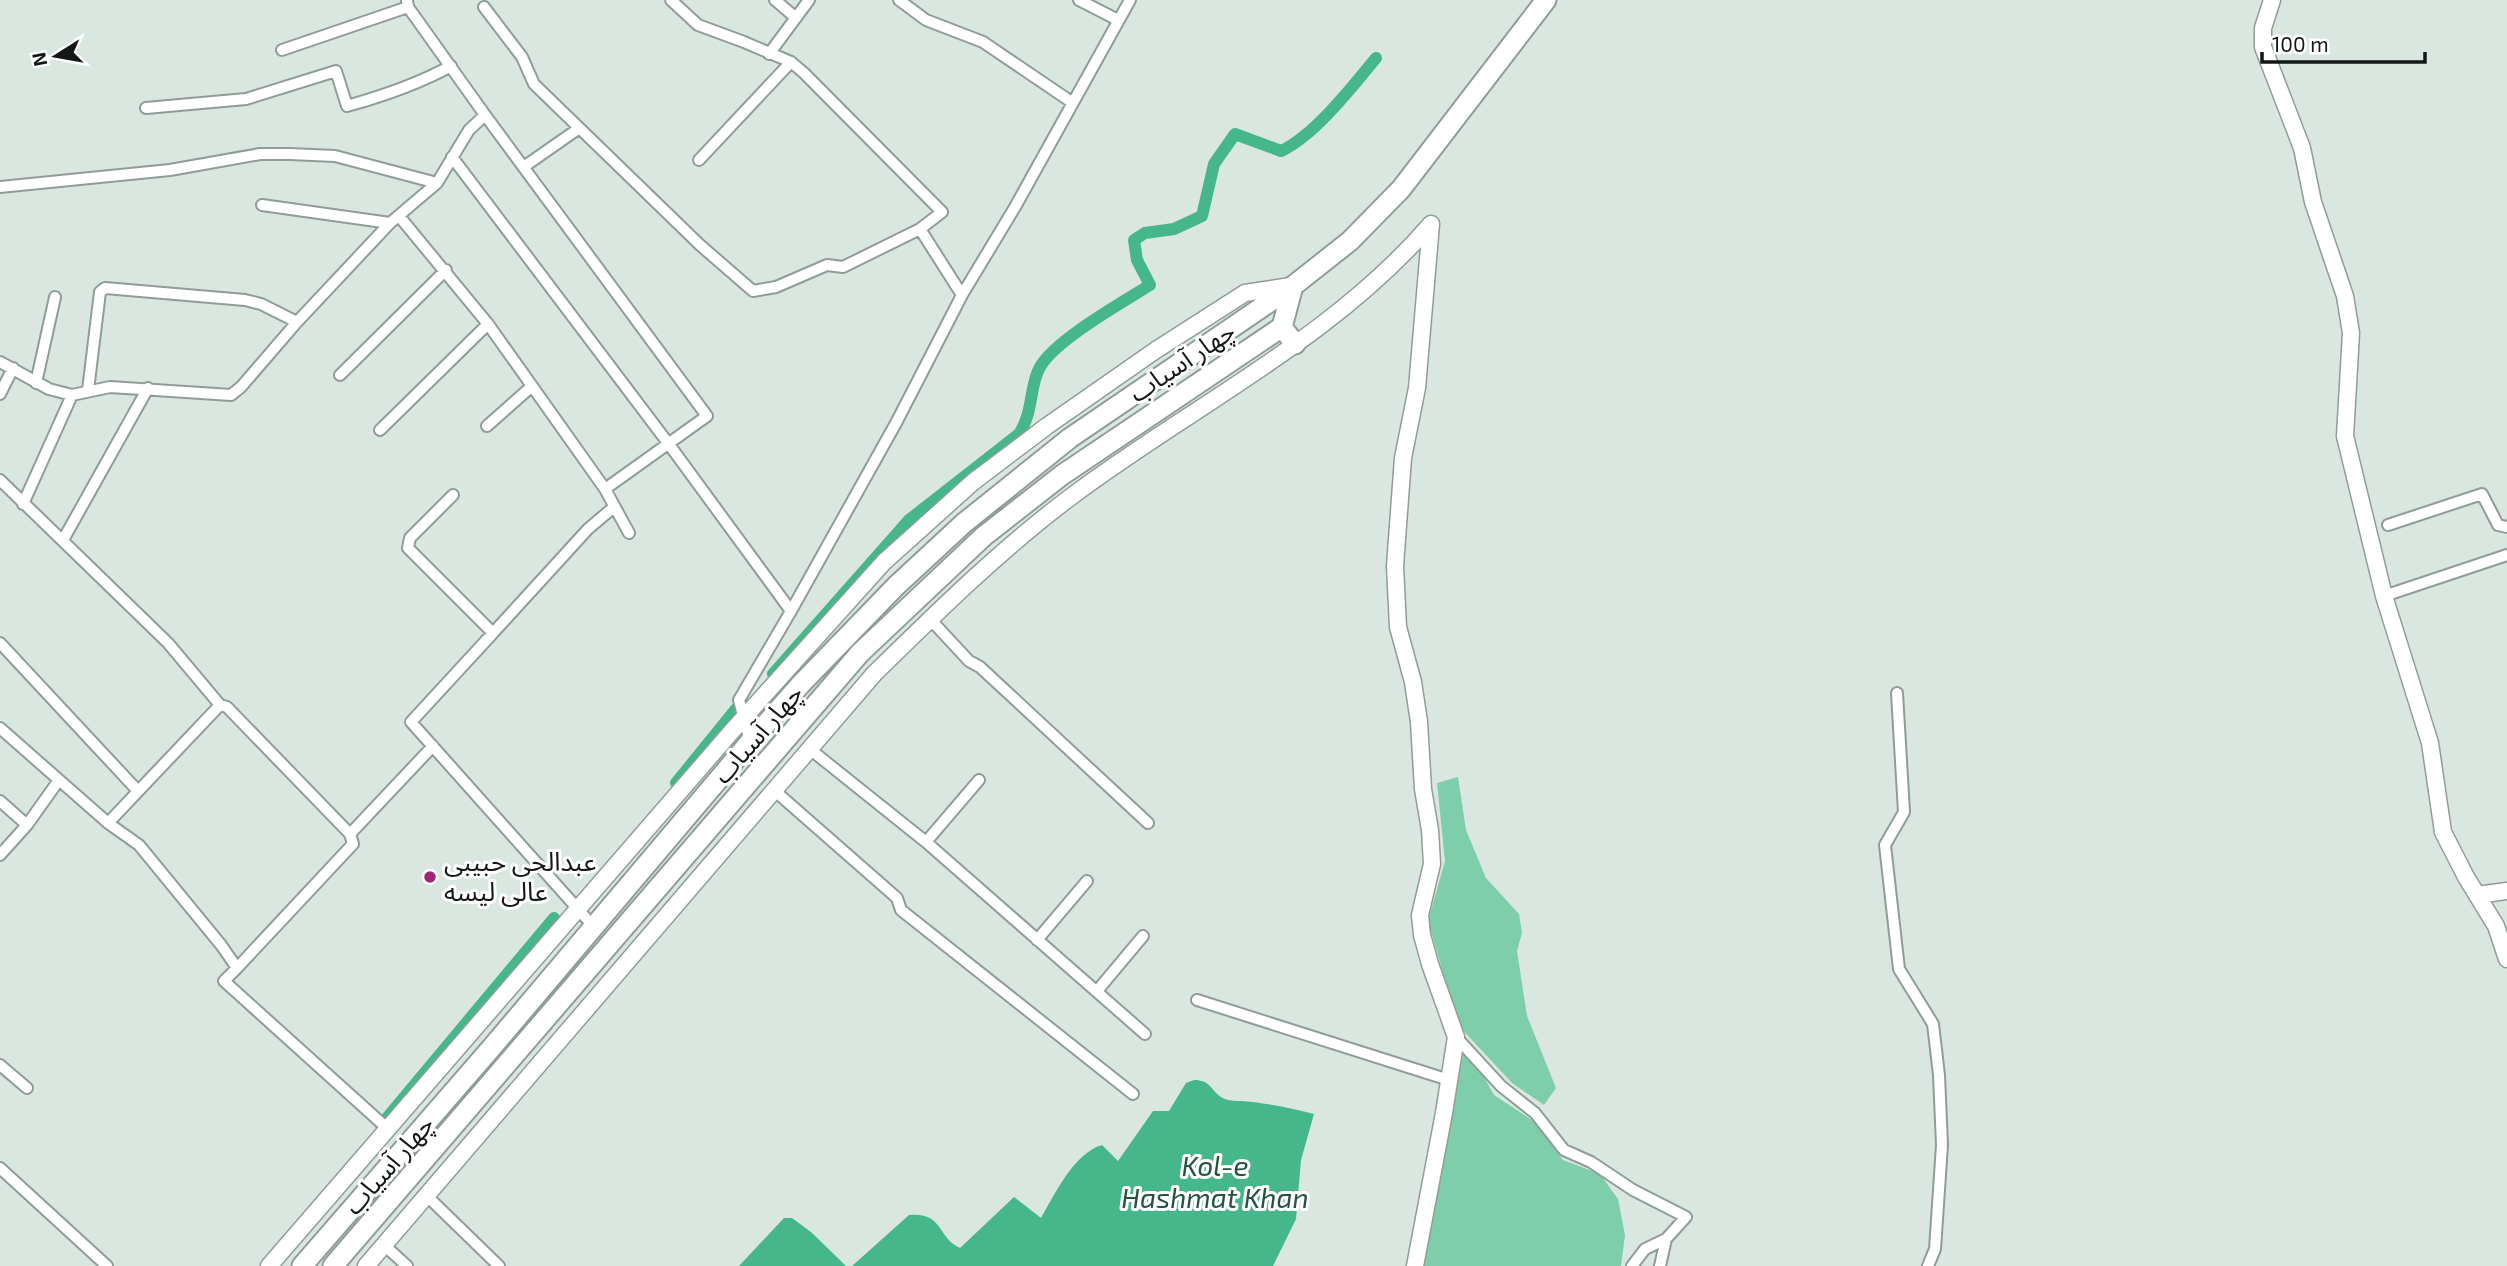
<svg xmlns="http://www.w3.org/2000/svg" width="2507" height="1266" font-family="'Exo 2','Noto Sans Arabic',sans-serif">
	<rect width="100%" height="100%" fill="#dae7e0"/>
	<path fill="#7eceab" d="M1458,777L1466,830L1486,878L1519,914L1522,933L1517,951L1527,1016L1556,1088L1544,1105L1512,1083L1458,1025L1428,921L1445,861L1437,783Z
		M1464,1051L1479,1068L1494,1095L1535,1122L1563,1160L1600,1174L1618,1199L1625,1235L1621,1266H1420Z"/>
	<path fill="#45b78b" d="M1194,1080C1210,1080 1210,1089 1221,1097C1226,1101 1236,1101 1242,1101C1267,1103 1290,1108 1314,1114L1301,1160L1296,1219L1273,1266H852L909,1215C944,1212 937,1238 960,1248L1014,1197L1041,1218C1055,1194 1074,1153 1102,1145L1118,1161L1153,1111H1169L1186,1083Z
		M784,1218H792L811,1232L846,1266H739Z"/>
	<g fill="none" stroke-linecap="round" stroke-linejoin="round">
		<path stroke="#45b78b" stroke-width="12" d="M773,674L909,520L1019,434C1034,411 1029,386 1040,367C1055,340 1123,302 1150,285L1137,260L1134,240L1145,233L1174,229L1202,216L1214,164L1235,134L1281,151C1314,136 1353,86 1376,58
			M676,783L736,709
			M381,1125L554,918"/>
		<g stroke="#909d97" stroke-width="14">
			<path id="street" d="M407,0L408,7L485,115L707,416L605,489
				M775,0L796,18
				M899,0L926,20L983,42L1073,103
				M1079,0L1118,20
				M484,7L522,57L534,84L700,245L753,291L776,287L827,265L843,267L920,229L942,212L804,73L791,62L744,42L698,25L671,0
				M282,50L408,7
				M769,54L809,0
				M146,108L246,99L336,71L347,106C383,96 418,84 451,66
				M452,157L668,443L791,611
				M699,160L791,62
				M525,166L578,129
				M0,187L170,170L260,154H290L335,156L437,183
				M262,205L390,223
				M399,216L488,324L605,489L629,533
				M920,229L962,295
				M0,362L49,389L72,395L110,387L231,395L241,387L297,322L390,223L437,183L469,130L485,115
				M340,375L446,270
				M36,383L55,297
				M88,390L100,292L105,288L245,300L261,304L297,322
				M0,394L13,368
				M487,426L531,387
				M380,430L488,324
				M0,480L168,643L220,705
				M453,495L410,538L408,548L493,633L588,529L614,507
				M23,504L72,395
				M2388,525L2482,494L2498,525L2507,527
				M63,540L148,388
				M2384,596L2507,555
				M930,619L969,661L980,667L1148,823
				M493,633L411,722L594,927
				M0,643L138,791
				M1897,693L1904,812L1885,845L1899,969L1933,1024L1939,1075L1942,1145L1935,1249L1928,1266
				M0,728L108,823L139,845L221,945L237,968L224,981L388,1129
				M750,742L739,700L791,611L896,423L962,295L1015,207L1130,0
				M811,750L926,842L1145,1034
				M775,791L897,898L901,910L1133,1094
				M0,801L27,825
				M108,823L220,705L227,707L350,834
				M926,842L979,780
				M0,855L27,825L59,780
				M1037,940L1087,881
				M237,968L353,844L350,834L433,746
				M1097,991L1143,936
				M1197,1000L1449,1080
				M1456,1037L1501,1086L1535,1113L1564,1150L1591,1162L1633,1190L1686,1217L1666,1239L1660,1266
				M0,1065L27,1088
				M0,1168L107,1266
				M427,1196L499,1266
				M384,1245L407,1266
				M1632,1266L1645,1249L1666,1239"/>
		</g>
		<g stroke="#909d97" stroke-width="19">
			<path id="secondary" d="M2272,0L2263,28V47L2302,148L2313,202L2345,296L2351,333L2345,436L2384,596L2430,743L2443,832L2466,877L2496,926L2507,959
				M2477,895L2507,891
				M269,1266L732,731L884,562L973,482L1047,426L1156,350L1245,293L1291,286
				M366,1266L874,674C937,612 1001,549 1072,496C1192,406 1332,339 1431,224
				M1415,1266L1444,1113L1456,1037L1430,964L1422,935L1420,915L1432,864L1430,830L1423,789L1419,722L1413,682L1398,627L1395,566L1403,458L1417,388L1431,224"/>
		</g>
		<g stroke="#909d97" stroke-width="23">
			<path id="highway" d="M1282,327L1295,344
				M302,1266L493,1046L750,742L801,684L896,586L964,523L1070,438L1293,286L1350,241L1401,189L1546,0
				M333,1266L860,653L984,536L1062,475L1282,327L1293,286"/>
		</g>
		<use href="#street" stroke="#fff" stroke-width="10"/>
		<use href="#secondary" stroke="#fff" stroke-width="16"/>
		<use href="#highway" stroke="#fff" stroke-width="19"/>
	</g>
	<circle fill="#a12478" stroke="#fff" stroke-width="2.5" cx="430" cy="877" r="7"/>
	<g text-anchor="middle" stroke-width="6" stroke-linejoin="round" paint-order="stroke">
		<g font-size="26" fill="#131816" stroke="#fff">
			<text transform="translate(1182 362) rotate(-34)" y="9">چهار آسیاب</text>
			<text transform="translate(758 734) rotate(-49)" y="9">چهار آسیاب</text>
			<text transform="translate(389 1165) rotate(-49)" y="9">چهار آسیاب</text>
		</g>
		<g font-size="26" fill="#131816" stroke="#fff" text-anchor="start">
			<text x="444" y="871">عبدالحی حبیبی<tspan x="444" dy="30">عالی لیسه</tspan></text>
		</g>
		<g font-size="28" font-style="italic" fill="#255340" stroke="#fff">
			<text x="1215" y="1176">Kol-e<tspan x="1215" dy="32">Hashmat Khan</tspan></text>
		</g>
	</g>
	<g transform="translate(56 56) rotate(259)" stroke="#ffffff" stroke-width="5" paint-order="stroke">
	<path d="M0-5L12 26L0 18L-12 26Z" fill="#131816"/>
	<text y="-10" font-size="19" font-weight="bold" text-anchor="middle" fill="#131816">N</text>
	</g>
	<path d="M2262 52v10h163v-10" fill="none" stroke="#131816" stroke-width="3.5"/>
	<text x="2272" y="52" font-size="21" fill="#131816" stroke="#ffffff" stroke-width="5" paint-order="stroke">100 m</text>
</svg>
